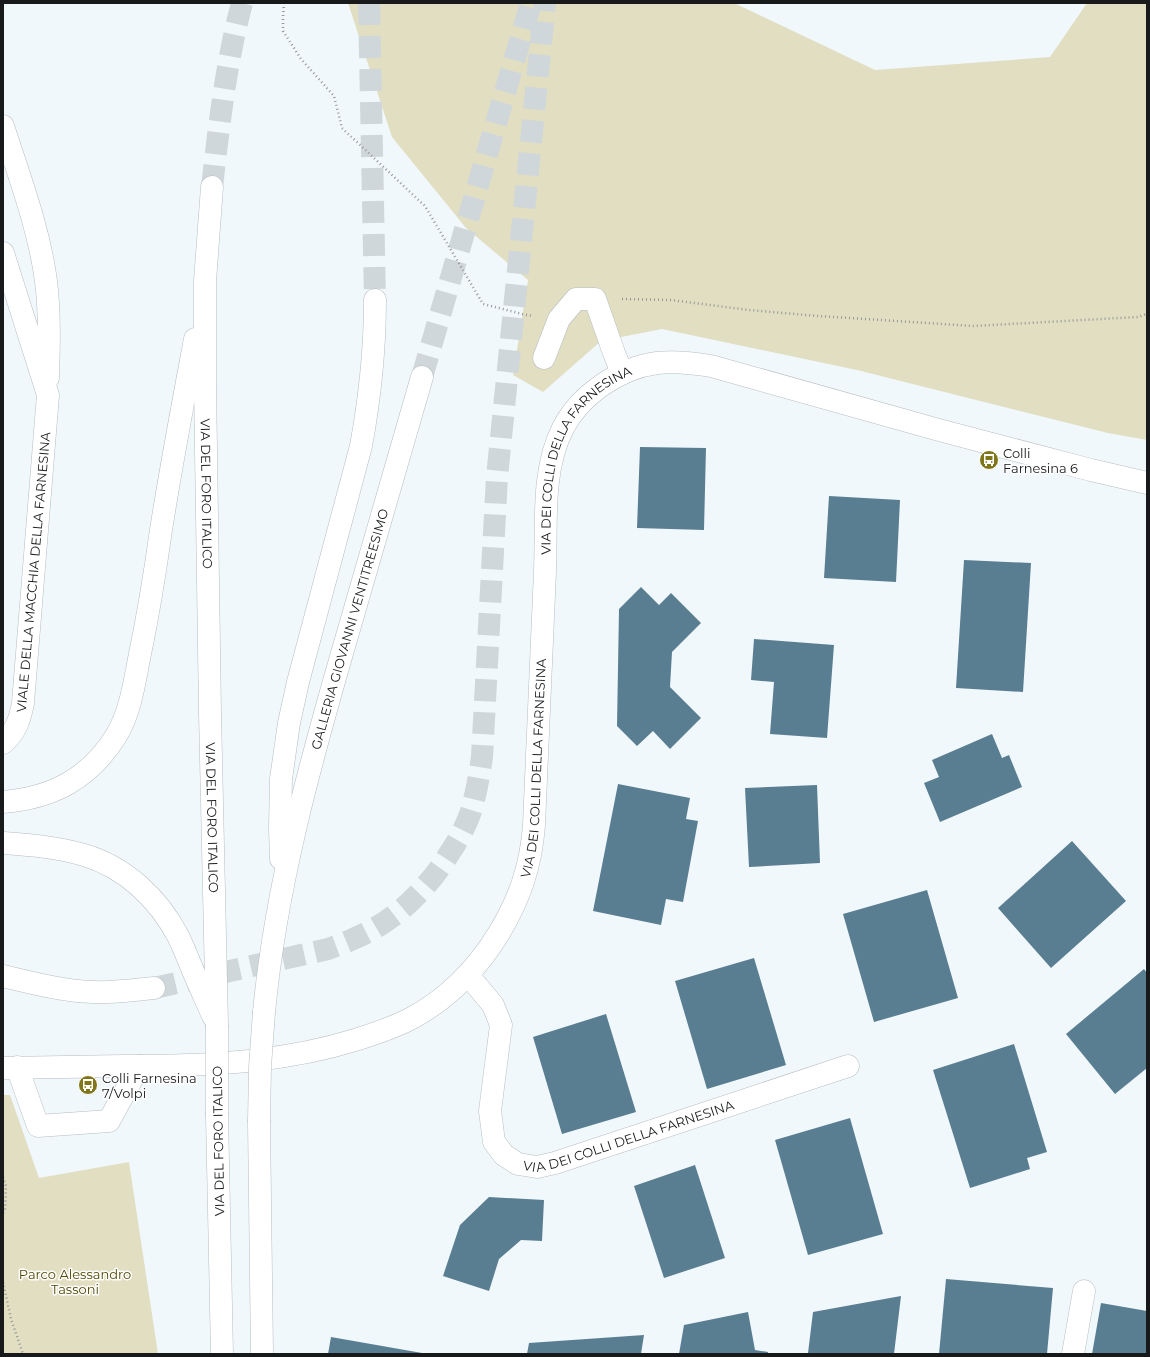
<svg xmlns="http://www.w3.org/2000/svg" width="1150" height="1357" font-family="Montserrat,sans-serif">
	<rect width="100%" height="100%" fill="#f1f8fc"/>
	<path fill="#e1dec1" d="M348,3H734L875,70L1050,57L1087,3H1147V440L1108,433L857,370L662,329L601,341L543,392L513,375L528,280L466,228L392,137Z
		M3,1095H10L39,1178L129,1162L158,1354H3Z"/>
	<path fill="#5a7e91" d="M640,447L706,448L704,530L637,528Z
		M829,496L900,500L896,582L824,578Z
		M964,560L1031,563L1023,692L956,688Z
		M641,587L659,605L671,593L701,623L672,652L670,687L701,718L670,749L653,731L637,746L617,726L619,609Z
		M754,639L834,645L827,738L770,734L774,682L751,680Z
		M992,734L1002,758L1009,755L1022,787L940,822L924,783L939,777L932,760Z
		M618,784L690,798L686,819L698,821L683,902L666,899L661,925L593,911Z
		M817,785L820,863L749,867L745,788Z
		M1072,841L1126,901L1051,968L998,908Z
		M927,890L958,998L874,1022L843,914Z
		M754,958L786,1065L707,1089L675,981Z
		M1144,969L1147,973V1068L1115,1094L1066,1034Z
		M606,1014L636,1112L562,1134L533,1037Z
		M1014,1044L1047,1152L1027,1158L1030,1169L970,1188L933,1070Z
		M850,1118L883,1234L808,1255L775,1140Z
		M695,1165L725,1258L664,1278L634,1186Z
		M489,1197L544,1200L542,1241L521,1240L499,1259L489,1291L443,1276L460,1225Z
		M946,1279L1053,1288L1047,1354H939Z
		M901,1296L894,1354L808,1353L813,1312Z
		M1101,1303L1147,1311V1354H1092Z
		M748,1312L755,1350L768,1352V1354H679L684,1325Z
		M644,1335L641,1354H527L529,1343Z
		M331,1337L422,1353V1354H328Z"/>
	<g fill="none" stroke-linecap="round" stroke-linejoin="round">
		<path stroke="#d0d7da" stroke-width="22" stroke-dasharray="22 11" stroke-linecap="butt" d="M369,3L375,300
			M212,187C219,125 226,63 242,3
			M422,377L531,3
			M154,988L328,949C336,946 345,943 353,939C393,923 427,890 449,854C457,842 465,828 470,814C476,795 479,777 482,757L497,477L545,3"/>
		<g stroke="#b6bdc1" stroke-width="23">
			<g id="minor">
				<path d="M3,126C19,176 39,228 46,281C50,314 49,346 48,378"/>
				<path d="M3,253L48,395L23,703C20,719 16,732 3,743"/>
				<path d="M544,358L559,319L576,299H595L614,353L622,373"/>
				<path id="s1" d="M468,975L493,1005L501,1025L490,1111L494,1142L504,1155L518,1164L537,1167L555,1163L848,1066"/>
				<path d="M17,1067L38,1126L109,1121L139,1066"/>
				<path id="s2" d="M3,1068C43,1067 84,1067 124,1066C202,1066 281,1063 355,1040C374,1034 393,1028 410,1019C448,999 477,969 499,933C520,898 531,866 534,825C537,741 541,656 545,571C547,524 541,471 563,428C580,395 619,368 657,363C675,361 693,363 711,366L939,430L1091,470L1147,483"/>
				<path d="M1073,1354L1084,1291"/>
			</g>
		</g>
		<g stroke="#b6bdc1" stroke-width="23">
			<g id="highway">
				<path id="s3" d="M212,187L205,281V384L210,713L217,1025"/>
				<path d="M3,802C52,798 89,779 116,736C130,713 134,685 139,659C148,616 155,573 161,530C171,466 183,403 195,339"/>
				<path d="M3,843C30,845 58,847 84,855C125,867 158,898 178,936C183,946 187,956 191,966C198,983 206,1000 213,1016"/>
				<path d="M281,859L280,829L281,779L289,723L298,682L361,446C370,397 375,349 375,300"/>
				<path d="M3,976C32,983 63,991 93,992C114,993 134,990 154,988"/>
				<path id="s4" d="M264,1012C276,886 310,764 345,643C371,554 396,466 422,377"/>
				<path d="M217,1115L222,1354"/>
				<path d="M259,1122L262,1354"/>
			</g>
		</g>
		<path stroke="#93979b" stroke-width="2.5" stroke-dasharray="1 3" stroke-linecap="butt" d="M284,3L283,17V31L301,59L334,96L342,128L425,206L483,304L522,314L533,316
			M622,299L671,300L749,310L818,316L974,326L1137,317L1147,314
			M3,1177L6,1186L5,1210L3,1213
			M3,1282L11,1319L23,1354"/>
		<use href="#minor" stroke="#fff" stroke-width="22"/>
		<use href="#highway" stroke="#fff" stroke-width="22"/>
		<g stroke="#b6bdc1" stroke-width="23" stroke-linecap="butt">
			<path id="highway-bridge" d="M217,1115V1025
				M259,1122L260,1067L264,1012"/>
		</g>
		<use href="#highway-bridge" stroke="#fff" stroke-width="22"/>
	</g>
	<defs>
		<g id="bus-disc" transform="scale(1)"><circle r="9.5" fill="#817519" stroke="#fff"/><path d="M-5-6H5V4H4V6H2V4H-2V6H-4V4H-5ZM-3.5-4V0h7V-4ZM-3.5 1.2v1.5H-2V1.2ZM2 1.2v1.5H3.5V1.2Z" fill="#fff"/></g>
	</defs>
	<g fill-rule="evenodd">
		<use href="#bus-disc" x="989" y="460"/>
		<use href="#bus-disc" x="88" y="1085"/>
	</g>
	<g text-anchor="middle" stroke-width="3" stroke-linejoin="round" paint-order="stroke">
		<g font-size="13" fill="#17191b" stroke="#fff" text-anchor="start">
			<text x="1003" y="458">Colli<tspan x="1003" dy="15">Farnesina 6</tspan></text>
			<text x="102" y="1083">Colli Farnesina<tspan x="102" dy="15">7/Volpi</tspan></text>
		</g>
		<g font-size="13" fill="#17191b" stroke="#fff">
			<text dy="5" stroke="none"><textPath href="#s2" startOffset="1034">VIA DEI COLLI DELLA FARNESINA</textPath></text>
			<text dy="5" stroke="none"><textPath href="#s3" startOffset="307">VIA DEL FORO ITALICO</textPath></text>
			<text transform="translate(33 572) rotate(-85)" y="5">VIALE DELLA MACCHIA DELLA FARNESINA</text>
			<text dy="5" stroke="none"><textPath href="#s4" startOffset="393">GALLERIA GIOVANNI VENTITREESIMO</textPath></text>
			<text dy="5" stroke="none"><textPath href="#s2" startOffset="710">VIA DEI COLLI DELLA FARNESINA</textPath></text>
			<text dy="5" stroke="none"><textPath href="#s3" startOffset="631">VIA DEL FORO ITALICO</textPath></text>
			<text dy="5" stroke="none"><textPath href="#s1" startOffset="327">VIA DEI COLLI DELLA FARNESINA</textPath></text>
			<text transform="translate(218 1141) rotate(-91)" y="5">VIA DEL FORO ITALICO</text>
		</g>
		<g font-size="13" fill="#4f4704" stroke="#fff">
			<text x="75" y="1279">Parco Alessandro<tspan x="75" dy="15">Tassoni</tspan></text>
		</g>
	</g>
	<rect width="1150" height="1357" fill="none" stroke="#17191b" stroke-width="8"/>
</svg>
